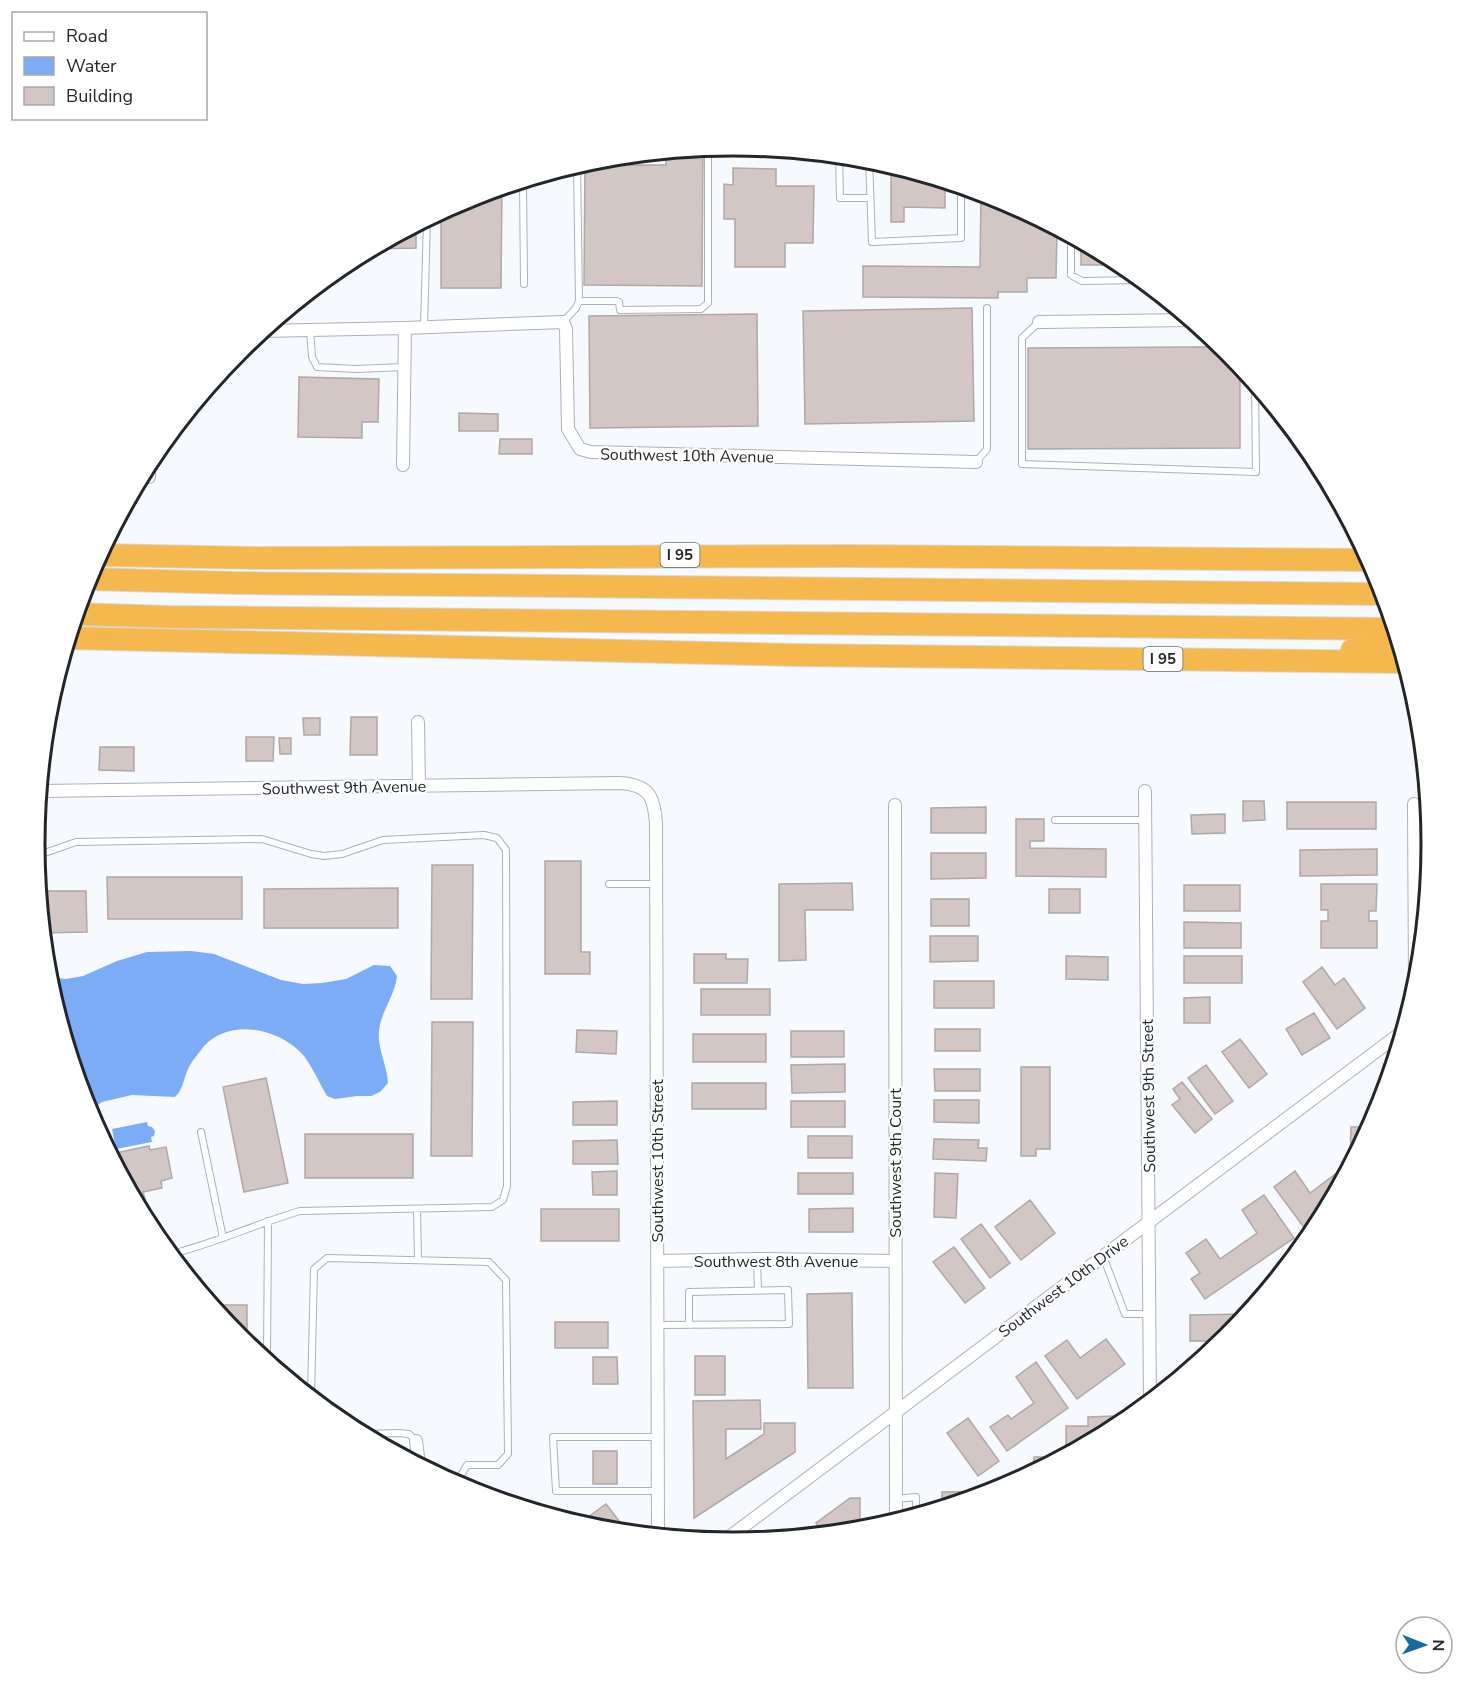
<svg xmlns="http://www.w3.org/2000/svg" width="1466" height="1687" font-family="'Nunito Sans',sans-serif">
	<rect width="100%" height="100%" fill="#f6faff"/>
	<path fill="#7cacf5" d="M191,951L214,954L281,980L303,984L322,983L346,979L374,965L390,966L397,976C395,996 381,1011 379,1031C377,1048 387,1065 388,1083L380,1092L371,1096H357L335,1099L327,1096C320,1084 313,1068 304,1056C281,1029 231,1017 204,1046C200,1052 194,1058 190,1065C184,1075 184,1089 175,1097L132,1095L102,1102L88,1112L48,977L66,979L83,976L117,961L147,952Z
		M147,1122L148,1126L152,1127L155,1131L154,1136L151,1137L152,1142L116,1149L112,1129Z"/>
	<path fill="#d2c7c4" stroke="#b1a7a4" stroke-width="1.5" d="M703,148L702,286L584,285L585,162L597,158L620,156V165H666V152Z
		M891,165L950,183H945V208L904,207V222H891Z
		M733,168L776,169V186H814L813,243H785V267H735V219H724V184L733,185Z
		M502,187L501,288H441V211L466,198Z
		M973,190L1001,198L1057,228L1056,278H1027V292H998V298L863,297V266L980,267L981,196H973Z
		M416,225V248L371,249Z
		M1081,241L1121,263L1123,265H1081Z
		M972,308L974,421L805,424L803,311Z
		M757,314L758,426L590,428L589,316Z
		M1198,347H1223L1240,365V448L1028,449V348Z
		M299,377L379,379L378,422H362V438L298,437Z
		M459,413L498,414V431H459Z
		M500,439H532V454H499Z
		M351,717H377V755H350Z
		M303,718H320V735H304Z
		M246,737H274L273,761H246Z
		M279,738H291V754H280Z
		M100,747H134V771L99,770Z
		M1243,801H1264L1265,820L1243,821Z
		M1287,802H1376V829H1287Z
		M986,807V833H931V808Z
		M1225,814V833L1192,834L1191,815Z
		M1016,819H1044V841H1030V848L1106,849V877L1016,876Z
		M1377,849V875L1300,876V850Z
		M931,853H986V878L931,879Z
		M545,861H581V952H590V974H545Z
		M432,865H473L472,999H431Z
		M107,877H242V919H108Z
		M852,883L853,910H805L806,960L779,961V884Z
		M1321,884H1377L1376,911H1369V921H1377V948H1321V921H1328V910H1321Z
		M1184,885H1240V911H1184Z
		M398,888V928H264V889Z
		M1049,889H1080V913H1049Z
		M39,891H86L87,932L43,933Z
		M931,899H969V926H931Z
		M1184,922L1241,923V948H1184Z
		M930,936H978V961L930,962Z
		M694,954H726V959H748L747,983H694Z
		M1066,956L1108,957V980L1066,979Z
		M1184,956H1242V983H1184Z
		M1322,967L1335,985L1344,978L1365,1008L1337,1029L1303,982Z
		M934,981H994V1008H934Z
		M701,989H770V1015H701Z
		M1210,997V1023H1184V998Z
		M1314,1013L1330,1038L1302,1055L1286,1029Z
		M432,1022H473L472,1156H431Z
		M935,1029H980V1051H935Z
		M577,1030L617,1031L616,1054L576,1052Z
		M791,1031H844V1057H791Z
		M693,1034H766V1062H693Z
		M1240,1039L1267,1074L1249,1088L1222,1052Z
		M845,1064V1092L792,1093L791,1065Z
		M1206,1065L1233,1101L1215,1114L1188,1078Z
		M1021,1067H1050V1149H1036V1156H1021Z
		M934,1069H980V1091H935Z
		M266,1078L288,1183L244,1192L223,1087Z
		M1182,1082L1212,1119L1195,1133L1172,1105L1180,1099L1173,1089Z
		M692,1083H766V1109H692Z
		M934,1100H979V1123L934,1122Z
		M617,1101V1125H573V1102Z
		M791,1101H845V1127H791Z
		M1351,1127H1370L1322,1217L1305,1229L1274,1187L1295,1171L1310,1193L1350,1163Z
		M305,1134H413V1178H305Z
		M808,1136H852V1158H808Z
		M934,1139L979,1140L978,1148H987L986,1161L933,1159Z
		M617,1140L618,1164H573V1141Z
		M149,1146L150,1150L166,1147L172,1178L161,1181L162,1188L143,1192L145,1199L142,1200L143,1204L138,1205L113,1158L120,1156V1152Z
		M617,1171V1195H593L592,1172Z
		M798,1173H853V1194H798Z
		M935,1173L958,1174L956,1218L934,1217Z
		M1264,1195L1294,1238L1205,1299L1191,1279L1200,1273L1186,1253L1206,1239L1220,1259L1257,1233L1242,1210Z
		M1030,1200L1055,1233L1021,1260L995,1227Z
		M853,1208V1232H809V1209Z
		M541,1209H619V1241H541Z
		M981,1224L1010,1263L990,1278L961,1239Z
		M954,1247L985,1288L965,1303L933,1262Z
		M852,1293L853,1388H808L807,1294Z
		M212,1305H247V1344L239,1337Z
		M1246,1314L1223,1341H1190V1315Z
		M555,1322H608V1348H555Z
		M1106,1339L1125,1364L1077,1399L1045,1356L1067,1340L1080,1358Z
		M695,1356H725V1395H695Z
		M593,1357H617L618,1384H593Z
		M1036,1362L1068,1408L1007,1451L990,1427L1008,1415L1011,1419L1034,1403L1016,1377Z
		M760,1400L761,1429H726V1459L764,1434V1423H795V1452L694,1518L693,1401Z
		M1114,1416V1428L1075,1449H1066V1426H1088V1417Z
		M968,1418L999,1461L978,1476L947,1433Z
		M593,1451H617V1484H593Z
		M1034,1457H1059L1034,1471Z
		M992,1491L942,1507V1492Z
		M850,1498H860V1529L823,1533L816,1523Z
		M606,1504L626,1530L624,1531L596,1529L580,1523Z"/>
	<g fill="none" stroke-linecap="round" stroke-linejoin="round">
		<g stroke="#aab1b8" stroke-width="8">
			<path id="lane" d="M839,155L840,198H870
				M869,158L872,242L961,238V193
				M577,164L579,301
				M523,181L524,284
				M1071,236V275L1082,281L1142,280
				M563,322L576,308L579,301H617L619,302L620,310L701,309L708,303V151L711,147
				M1039,322L1022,338V464L1256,472L1255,383
				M424,327L427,219
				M310,330L312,357L317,367L356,369L404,367
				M976,462L987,449V308
				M1055,820H1145
				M36,856L76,842L262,839L311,854L324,856L342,854L383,840L484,835L497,838L506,850L507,1186L503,1200L492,1207L300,1211C259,1223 220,1241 179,1252
				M609,884H656
				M201,1132L223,1238
				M417,1209L418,1260
				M1103,1256L1125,1314H1149
				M757,1259L758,1291
				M657,1325L789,1324L788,1290L689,1292V1325
				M1205,1351V1355
				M267,1360L268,1221
				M311,1396L314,1269L327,1258L489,1262L506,1280L508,1454L498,1465H467L456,1484
				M362,1434L399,1433L409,1434L416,1441
				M657,1491H556L553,1437H658
				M896,1499L916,1497V1514"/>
		</g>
		<g stroke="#aab1b8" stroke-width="14">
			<path id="street" d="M1039,322L1191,320
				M262,331L405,328L563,322L566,329L568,429L580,449L591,452L976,462
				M403,465L405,328
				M149,477V462
				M418,722L419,786
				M40,791L620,783C649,785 654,796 656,823L658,1535
				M1145,791L1150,1401
				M1414,804L1415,989
				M895,805L896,1521
				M657,1261L757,1259L895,1261
				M416,1441L419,1464
				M724,1541L1402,1032"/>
		</g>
		<g stroke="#d7d8d8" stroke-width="24">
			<path id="highway" d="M99,555L255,558L848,556L1370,560
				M87,579L238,583L1384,594
				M76,614L169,617L1394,629
				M69,638L796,655L1404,662
				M1352,650L1399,643"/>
		</g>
		<use href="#lane" stroke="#fff" stroke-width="6"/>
		<use href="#street" stroke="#fff" stroke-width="12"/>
		<use href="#highway" stroke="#f4b84e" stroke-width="22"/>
	</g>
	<g text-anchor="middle" stroke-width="4.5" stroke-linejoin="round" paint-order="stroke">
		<g fill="#fff" stroke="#656768" stroke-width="1.5">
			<rect x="660.5" y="543" width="39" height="24" rx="4.5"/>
			<rect x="1143.5" y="647" width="39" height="24" rx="4.5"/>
		</g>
		<g font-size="15" font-weight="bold" fill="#232628">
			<text x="680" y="560">I 95</text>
			<text x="1163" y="664">I 95</text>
		</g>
		<g font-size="16" fill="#232628" stroke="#fff">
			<text transform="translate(687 455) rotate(1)" y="6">Southwest 10th Avenue</text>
			<text transform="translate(344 787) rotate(-1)" y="6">Southwest 9th Avenue</text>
			<text transform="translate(1148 1096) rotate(-91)" y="6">Southwest 9th Street</text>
			<text transform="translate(657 1161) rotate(-90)" y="6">Southwest 10th Street</text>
			<text transform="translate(895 1163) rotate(-90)" y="6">Southwest 9th Court</text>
			<text x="776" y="1267">Southwest 8th Avenue</text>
			<text transform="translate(1063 1286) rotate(-37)" y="6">Southwest 10th Drive</text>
		</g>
	</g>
	<path d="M0 0H1466V1687H0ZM45 844a688 688 0 1 1 1376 0a688 688 0 1 1-1376 0Z" fill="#fff" fill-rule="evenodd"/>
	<path fill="none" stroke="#232628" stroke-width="3" d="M45 844a688 688 0 1 1 1376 0a688 688 0 1 1-1376 0Z"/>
	<rect x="12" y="12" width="195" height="108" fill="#ffffff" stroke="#a7a8a9" stroke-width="1.5"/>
	<rect x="24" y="32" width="30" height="9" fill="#ffffff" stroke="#a7a8a9" stroke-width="1.5"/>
	<text x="66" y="42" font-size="18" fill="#232628">Road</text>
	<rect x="24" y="57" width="30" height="18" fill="#7cacf5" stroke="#a7a8a9" stroke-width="1.5"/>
	<text x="66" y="72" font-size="18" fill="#232628">Water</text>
	<rect x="24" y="87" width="30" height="18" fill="#d2c7c4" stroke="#a7a8a9" stroke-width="1.5"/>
	<text x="66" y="102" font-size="18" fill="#232628">Building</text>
	<g transform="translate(1424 1645) rotate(91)"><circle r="28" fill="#ffffff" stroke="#a7a8a9" stroke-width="1.5"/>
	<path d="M0-4.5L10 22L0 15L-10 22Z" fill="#1a6b9d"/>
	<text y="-9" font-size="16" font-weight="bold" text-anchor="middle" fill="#232628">N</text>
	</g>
</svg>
